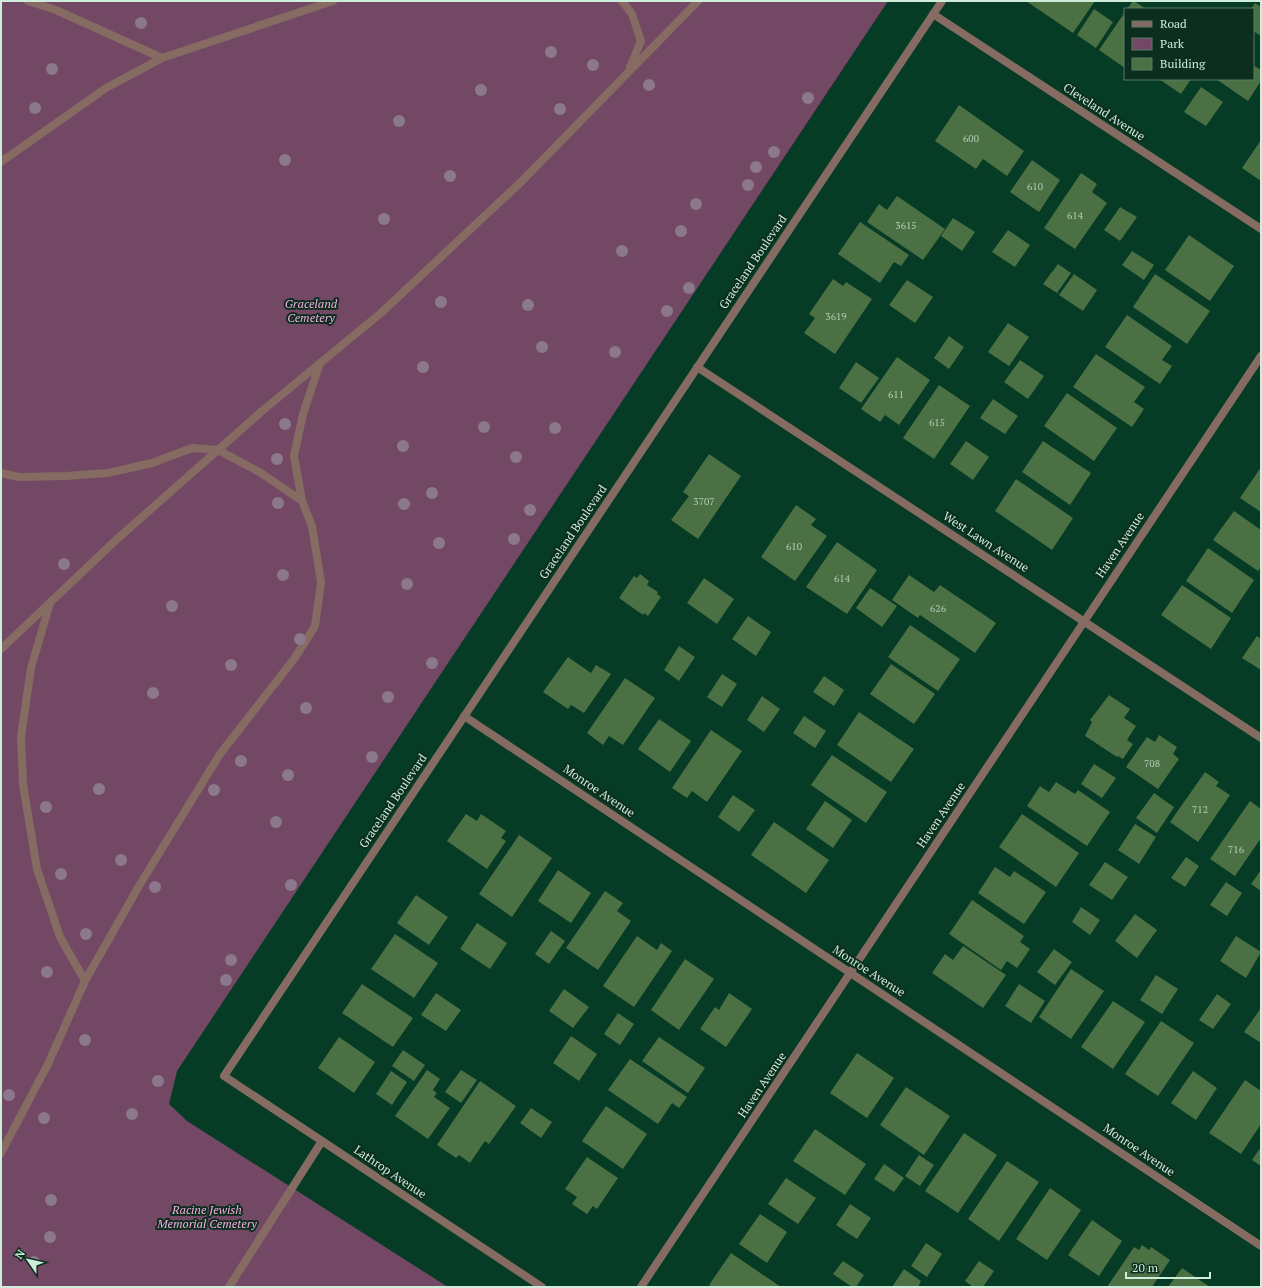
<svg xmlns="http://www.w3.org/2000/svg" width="1262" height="1288" font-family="'PT Serif',serif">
	<rect width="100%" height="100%" fill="#063b25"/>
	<path fill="#734865" d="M1,1H888L177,1071L169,1104L187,1121L448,1287H1Z"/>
	<path fill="#4b7043" d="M1026,1H1095L1073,33Z
		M1133,1H1134L1146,9H1127Z
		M1255,3L1261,7V36L1253,31V9H1251Z
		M1094,9L1113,22L1096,48L1077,35Z
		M1125,12V68L1099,50Z
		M1253,65L1261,70V81L1248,101L1216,79H1253Z
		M1159,79H1191L1181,94Z
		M1201,87L1223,102L1206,126L1184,112Z
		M959,105L1024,151L1007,176L983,159L976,169L935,141Z
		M1261,140V181L1242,168Z
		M1032,160L1060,180L1039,212L1010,192Z
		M1081,173L1097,184L1092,192L1107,203L1075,249L1044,228Z
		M897,196L945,229L923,260L867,222L879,204L887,210Z
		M1120,207L1137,217L1120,241L1104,230Z
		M953,218L975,232L962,251L941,236Z
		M860,222L909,255L901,266L894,262L880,283L838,254Z
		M1008,230L1030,245L1015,267L992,252Z
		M1189,235L1234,266L1210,301L1165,270Z
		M1132,251L1154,265L1144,280L1122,265Z
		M1058,264L1071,273L1057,293L1043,284Z
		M1074,274L1097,290L1083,311L1059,295Z
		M1155,274L1210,311L1187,344L1133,307Z
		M833,279L843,286L846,282L872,299L835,354L804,333L815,318L809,314Z
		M907,280L933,297L915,323L889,305Z
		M1127,315L1172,346L1162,360L1172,366L1160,384L1105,347Z
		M1008,323L1029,337L1009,366L988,352Z
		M949,336L964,347L949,369L934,358Z
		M1096,354L1145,387L1134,402L1144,409L1132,427L1073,387Z
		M897,357L930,380L899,425L885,415L880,422L861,409Z
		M1020,360L1044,376L1028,399L1004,382Z
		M856,362L879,378L861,403L839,388Z
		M939,385L970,406L934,459L903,438Z
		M1067,393L1117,428L1094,461L1044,426Z
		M993,399L1018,416L1005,434L980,418Z
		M966,441L989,457L973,480L950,464Z
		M1043,441L1091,473L1070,505L1022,472Z
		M709,454L741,476L698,539L671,520L689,496L683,492Z
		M1261,467V512L1240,498Z
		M1016,479L1073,518L1052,550L995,511Z
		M796,505L816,519L811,525L827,536L795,581L761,557Z
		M1234,511L1261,530V567L1258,571L1213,540Z
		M837,542L877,570L847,614L806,587Z
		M1208,548L1254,580L1232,613L1186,581Z
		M640,574L649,581L647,585L658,592L657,594L661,597L648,616L644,613L643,615L619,598L634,576L637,578Z
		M909,575L934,592L940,585L996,623L975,653L920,615L918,618L892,600Z
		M704,578L734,599L717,624L687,603Z
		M1182,585L1231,618L1211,649L1161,615Z
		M870,588L897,606L882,627L856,608Z
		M748,616L771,632L756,656L732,639Z
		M910,625L960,659L938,691L888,657Z
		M1257,636L1261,639V670L1242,658Z
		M679,646L695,657L679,681L664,670Z
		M568,657L591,673L596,665L611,674L584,713L571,705L568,709L543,692Z
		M891,664L935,694L914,724L870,694Z
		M722,674L737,684L722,707L707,697Z
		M824,676L844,690L834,706L813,692Z
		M625,678L655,698L623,745L609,736L603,745L587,733Z
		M1109,695L1130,709L1124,718L1136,726L1127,740L1133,744L1123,759L1118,756L1117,757L1085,736L1092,722L1090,720Z
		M762,696L780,709L764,732L747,720Z
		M859,712L914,749L891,782L837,745Z
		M804,716L826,731L815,748L793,733Z
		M659,719L691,741L670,772L638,749Z
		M711,730L742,751L707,802L692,791L687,798L672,788Z
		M1159,735L1177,747L1173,754L1179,759L1158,789L1126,767L1147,737L1155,742Z
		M832,755L887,792L866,823L811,785Z
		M1094,764L1116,778L1102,798L1081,784Z
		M1205,772L1219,782L1216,786L1230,795L1198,842L1170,822Z
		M1056,782L1075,794L1078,790L1110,812L1087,846L1027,806L1040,786L1049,792Z
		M1154,793L1174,807L1157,833L1136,818Z
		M733,795L755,810L739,832L718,817Z
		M825,801L852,820L833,848L806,829Z
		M1250,801L1261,809V838L1235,876L1210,859Z
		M466,814L477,821L481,814L506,831L501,838L506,841L487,869L447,841Z
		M1022,814L1079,853L1056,887L999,847Z
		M774,822L829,860L806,893L751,855Z
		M1135,824L1156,837L1139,864L1118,850Z
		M519,835L552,858L512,917L479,894Z
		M1186,857L1199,866L1185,887L1171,878Z
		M1105,862L1128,877L1112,900L1089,885Z
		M995,867L1010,877L1014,871L1046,892L1024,924L978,893Z
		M558,870L591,893L571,923L538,901Z
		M1261,870V891L1251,884Z
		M1226,882L1242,893L1227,916L1210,905Z
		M605,891L623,903L617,911L631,921L598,970L566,948Z
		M416,895L448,917L429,945L397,923Z
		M972,900L1024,936L1020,942L1030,949L1017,968L1007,961L1001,970L949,934Z
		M1081,907L1100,920L1090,935L1072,922Z
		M1135,914L1157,930L1137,958L1115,941Z
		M477,923L507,943L490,969L460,949Z
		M551,931L565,941L549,964L535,954Z
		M395,934L438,963L414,998L371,969Z
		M637,936L657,950L661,943L672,951L634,1007L603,986Z
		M1236,936L1261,952L1246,978L1220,961Z
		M963,946L1006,975L983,1008L932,973L945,954L953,960Z
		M1054,949L1072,962L1055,985L1037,972Z
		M685,959L714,979L679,1030L651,1010Z
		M1071,969L1104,991L1071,1039L1039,1017Z
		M1156,975L1178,989L1162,1014L1140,1000Z
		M362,984L413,1018L393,1047L342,1013Z
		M1019,984L1045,1001L1031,1023L1005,1006Z
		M564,989L589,1007L573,1028L549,1011Z
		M436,993L461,1010L446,1031L421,1015Z
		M729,993L752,1009L726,1047L700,1029L715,1007L719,1010Z
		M1217,994L1231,1004L1213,1029L1199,1020Z
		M1113,1001L1145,1022L1113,1069L1081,1047Z
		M1261,1008V1043L1244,1032Z
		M618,1013L634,1024L620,1045L604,1034Z
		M1161,1021L1194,1043L1158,1096L1125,1074Z
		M571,1036L597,1054L579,1081L553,1063Z
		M339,1037L375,1062L354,1093L318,1068Z
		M659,1037L705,1068L688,1093L642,1061Z
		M403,1050L425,1065L414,1081L392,1066Z
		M857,1053L894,1078L867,1118L830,1093Z
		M630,1059L687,1097L679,1108L672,1103L658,1124L608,1090Z
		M427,1070L440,1079L433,1090L437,1093L434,1097L450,1108L428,1139L395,1116Z
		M461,1070L477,1080L461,1103L445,1092Z
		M391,1071L407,1082L392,1105L376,1094Z
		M1193,1071L1217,1088L1196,1120L1171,1103Z
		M1245,1080L1261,1091V1124L1241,1154L1209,1133Z
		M480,1081L516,1106L489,1144L485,1141L470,1163L459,1155L456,1158L437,1145Z
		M906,1087L950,1116L924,1155L880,1125Z
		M606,1106L647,1134L623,1169L582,1141Z
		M531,1108L552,1122L541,1138L520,1123Z
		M815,1129L866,1164L845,1195L793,1161Z
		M964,1133L997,1155L958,1213L925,1191Z
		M1261,1147V1166L1252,1160Z
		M919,1155L934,1165L920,1186L905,1176Z
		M587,1157L618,1178L597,1209L593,1206L587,1214L572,1204L577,1197L565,1189Z
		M1007,1161L1039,1182L999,1241L968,1219Z
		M884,1164L904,1178L894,1192L874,1179Z
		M786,1178L816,1198L798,1224L768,1204Z
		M1050,1188L1081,1210L1047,1260L1016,1239Z
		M850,1204L871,1218L857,1239L836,1225Z
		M760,1214L787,1232L767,1263L739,1244Z
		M1092,1220L1122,1241L1099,1276L1068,1255Z
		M926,1243L942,1254L927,1277L911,1266Z
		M1142,1245L1149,1250L1151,1247L1170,1260L1152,1287H1107L1134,1247L1139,1250Z
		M731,1253L781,1287H713L709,1285Z
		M843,1261L864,1275L856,1287H852L833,1274Z
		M979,1261L994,1271L983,1287H973L965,1281Z
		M1182,1268L1210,1287H1168Z
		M904,1269L921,1281L918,1287H892Z"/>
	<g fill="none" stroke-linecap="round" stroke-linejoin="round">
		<path stroke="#866b62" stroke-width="8" d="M28,1L56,10L162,58L333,1
			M622,1L632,14L641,41L630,67
			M1,162L106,88L162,58
			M1,473L19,477L66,476L108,473L152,463L192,448L218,450L261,473L302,501
			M50,603L31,668L21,737L23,784L37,869L60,937L85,981
			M1,649L116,540L262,411L381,313L521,182L698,1
			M1,1153L48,1064L85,981L139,886L220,754L294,659L315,626L321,582L312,526L302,501L294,456L303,414L320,363
			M229,1287L322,1141"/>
		<path stroke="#866b62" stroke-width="8" d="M933,14L1261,229
			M697,367L1261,738
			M464,716L1261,1246
			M542,1287L224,1076L942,1
			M641,1287L1261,356"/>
	</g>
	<g fill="#8b798b">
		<circle cx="141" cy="23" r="6"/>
		<circle cx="551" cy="52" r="6"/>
		<circle cx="593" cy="65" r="6"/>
		<circle cx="52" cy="69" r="6"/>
		<circle cx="649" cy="85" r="6"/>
		<circle cx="481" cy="90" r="6"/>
		<circle cx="808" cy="98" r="6"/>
		<circle cx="35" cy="108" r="6"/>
		<circle cx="560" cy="109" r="6"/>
		<circle cx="399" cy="121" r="6"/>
		<circle cx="774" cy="152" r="6"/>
		<circle cx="285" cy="160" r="6"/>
		<circle cx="756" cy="167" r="6"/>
		<circle cx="450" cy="176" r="6"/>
		<circle cx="748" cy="185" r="6"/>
		<circle cx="696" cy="204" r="6"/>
		<circle cx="384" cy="219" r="6"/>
		<circle cx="681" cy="231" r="6"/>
		<circle cx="622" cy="251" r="6"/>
		<circle cx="689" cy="288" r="6"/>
		<circle cx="441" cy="302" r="6"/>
		<circle cx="528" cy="305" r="6"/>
		<circle cx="667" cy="311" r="6"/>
		<circle cx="542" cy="347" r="6"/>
		<circle cx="615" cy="352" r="6"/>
		<circle cx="423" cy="367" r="6"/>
		<circle cx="285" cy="424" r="6"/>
		<circle cx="484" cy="427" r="6"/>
		<circle cx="555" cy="428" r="6"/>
		<circle cx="403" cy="446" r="6"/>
		<circle cx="516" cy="457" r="6"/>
		<circle cx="277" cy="459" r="6"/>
		<circle cx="432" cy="493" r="6"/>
		<circle cx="278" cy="503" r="6"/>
		<circle cx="404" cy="504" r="6"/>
		<circle cx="530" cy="510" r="6"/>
		<circle cx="514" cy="539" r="6"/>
		<circle cx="439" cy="543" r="6"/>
		<circle cx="64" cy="564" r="6"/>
		<circle cx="283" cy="575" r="6"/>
		<circle cx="407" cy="584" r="6"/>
		<circle cx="172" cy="606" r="6"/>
		<circle cx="300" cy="639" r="6"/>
		<circle cx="432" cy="663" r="6"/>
		<circle cx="231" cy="665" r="6"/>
		<circle cx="153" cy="693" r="6"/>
		<circle cx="388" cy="697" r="6"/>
		<circle cx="306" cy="708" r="6"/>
		<circle cx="372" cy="757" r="6"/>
		<circle cx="241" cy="761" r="6"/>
		<circle cx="288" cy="775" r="6"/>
		<circle cx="99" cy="789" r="6"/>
		<circle cx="214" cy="790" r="6"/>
		<circle cx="46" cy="807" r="6"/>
		<circle cx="276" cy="822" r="6"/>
		<circle cx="121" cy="860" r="6"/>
		<circle cx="61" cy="874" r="6"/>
		<circle cx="291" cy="885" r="6"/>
		<circle cx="155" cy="887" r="6"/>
		<circle cx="86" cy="934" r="6"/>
		<circle cx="231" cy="960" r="6"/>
		<circle cx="47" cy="972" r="6"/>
		<circle cx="226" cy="980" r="6"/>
		<circle cx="85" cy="1040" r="6"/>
		<circle cx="158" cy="1081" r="6"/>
		<circle cx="9" cy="1095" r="6"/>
		<circle cx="132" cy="1114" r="6"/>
		<circle cx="44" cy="1118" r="6"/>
		<circle cx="51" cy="1200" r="6"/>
		<circle cx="50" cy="1237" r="6"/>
		<circle cx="34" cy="1262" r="6"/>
	</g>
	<g text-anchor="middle" stroke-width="4" stroke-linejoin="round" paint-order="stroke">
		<g font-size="10" fill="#adceb5">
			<text x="971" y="142">600</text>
			<text x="1035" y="190">610</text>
			<text x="1075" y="219">614</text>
			<text x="906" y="229">3615</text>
			<text x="836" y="320">3619</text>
			<text x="896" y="398">611</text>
			<text x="937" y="426">615</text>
			<text x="704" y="505">3707</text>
			<text x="794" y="550">610</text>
			<text x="842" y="582">614</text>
			<text x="938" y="612">626</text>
			<text x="1152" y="767">708</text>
			<text x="1200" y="813">712</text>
			<text x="1236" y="853">716</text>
		</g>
		<g font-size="12" fill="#ceeddb" stroke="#0c2e1e">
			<text transform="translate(1104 112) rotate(33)" y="4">Cleveland Avenue</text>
			<text transform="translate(753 262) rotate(-56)" y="4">Graceland Boulevard</text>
			<text transform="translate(573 532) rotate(-56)" y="4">Graceland Boulevard</text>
			<text transform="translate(986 542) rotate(33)" y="4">West Lawn Avenue</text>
			<text transform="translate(1120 545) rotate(-56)" y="4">Haven Avenue</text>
			<text transform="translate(599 791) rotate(34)" y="4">Monroe Avenue</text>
			<text transform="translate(393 801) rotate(-56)" y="4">Graceland Boulevard</text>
			<text transform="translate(941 815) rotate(-56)" y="4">Haven Avenue</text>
			<text transform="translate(869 971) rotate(33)" y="4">Monroe Avenue</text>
			<text transform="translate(762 1085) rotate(-56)" y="4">Haven Avenue</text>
			<text transform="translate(1139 1150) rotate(34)" y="4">Monroe Avenue</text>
			<text transform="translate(390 1172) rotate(34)" y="4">Lathrop Avenue</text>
		</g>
		<g font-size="12" font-style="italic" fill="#f8abdf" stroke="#0c2e1e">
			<text x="311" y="308">Graceland<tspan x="311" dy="14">Cemetery</tspan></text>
			<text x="207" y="1214">Racine Jewish<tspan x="207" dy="14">Memorial Cemetery</tspan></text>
		</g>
	</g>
	<rect width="1262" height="1288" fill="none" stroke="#ceeddb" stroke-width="4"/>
	<rect x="1124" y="8" width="130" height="72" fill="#0c2e1e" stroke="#5a7a6a"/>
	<rect x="1132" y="21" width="20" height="6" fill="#866b62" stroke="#5a7a6a"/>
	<text x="1160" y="28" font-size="12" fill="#ceeddb">Road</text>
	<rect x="1132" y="38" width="20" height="12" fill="#734865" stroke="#5a7a6a"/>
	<text x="1160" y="48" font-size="12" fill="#ceeddb">Park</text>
	<rect x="1132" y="58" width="20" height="12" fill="#4b7043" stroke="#5a7a6a"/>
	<text x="1160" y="68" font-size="12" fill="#ceeddb">Building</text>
	<g transform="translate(28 1260) rotate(304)" stroke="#0c2e1e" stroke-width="3" paint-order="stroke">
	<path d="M0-3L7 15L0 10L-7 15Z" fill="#ceeddb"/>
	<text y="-6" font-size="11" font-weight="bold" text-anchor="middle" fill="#ceeddb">N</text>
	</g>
	<path d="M1126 1272v6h84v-6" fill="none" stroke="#ceeddb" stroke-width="2"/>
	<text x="1132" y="1272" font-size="12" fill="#ceeddb" stroke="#0c2e1e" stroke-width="3" paint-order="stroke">20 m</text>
</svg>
